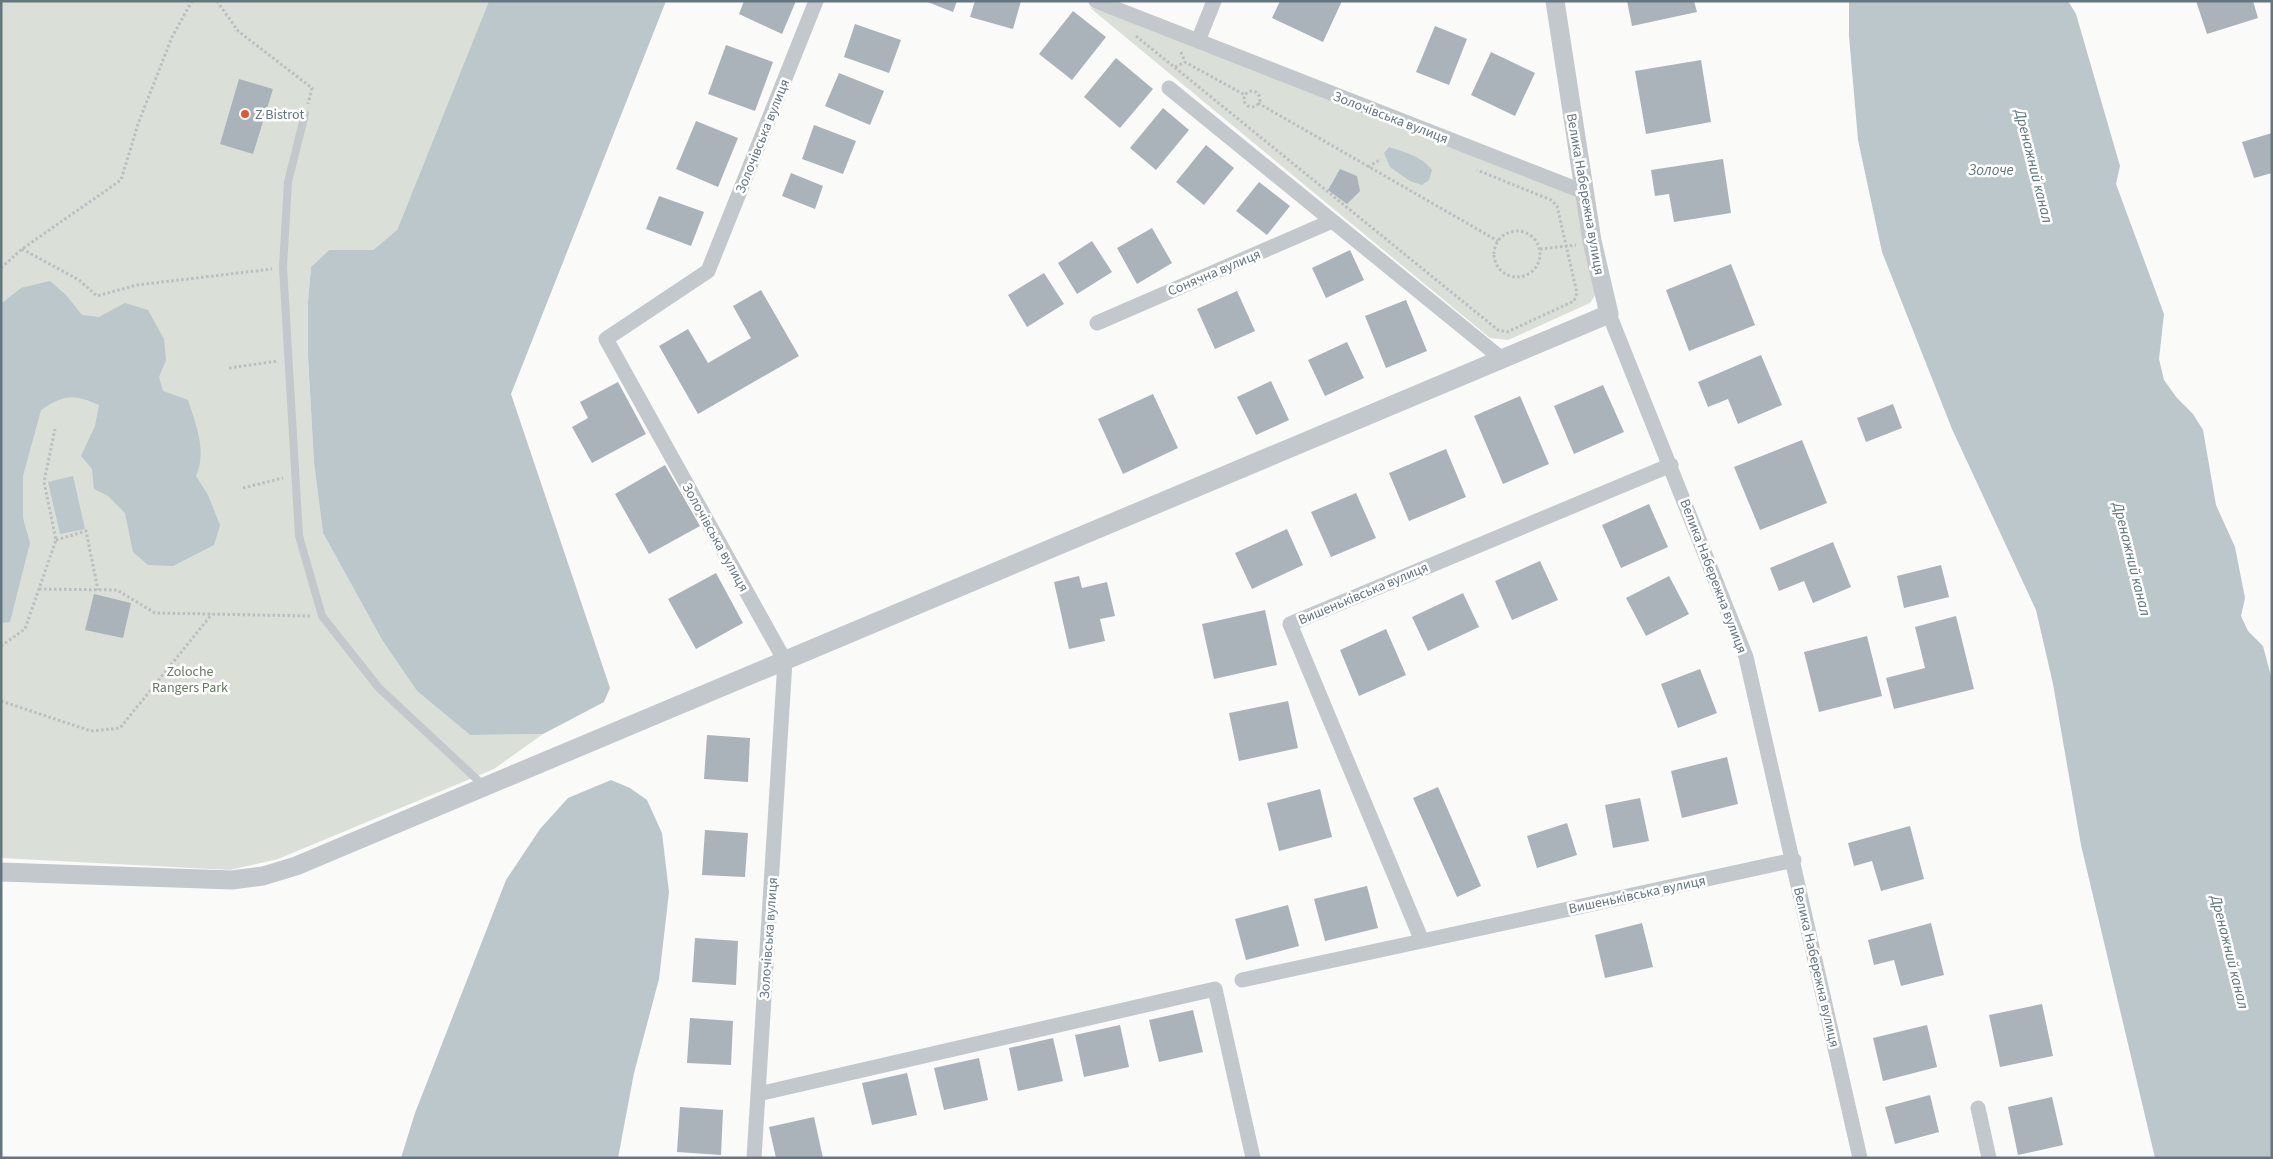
<svg xmlns="http://www.w3.org/2000/svg" width="2273" height="1159" font-family="'Source Sans 3',sans-serif">
	<rect width="100%" height="100%" fill="#fafaf8"/>
	<path fill="#dadfd7" d="M1,1H489L397,230L373,250H329L311,267L308,301V357L314,463L323,533L382,640L417,691L470,735L543,734L494,769L278,859L230,870L1,858Z
		M1089,7L1215,46L1578,197L1599,289L1590,303L1508,340L1490,338Z"/>
	<path fill="#bbc7cb" d="M489,1H666L511,394L610,688L604,702L543,734L470,735L417,691L382,640L323,533L314,463L308,357V301L311,267L329,250H373L397,230Z
		M1849,1H2068L2076,14L2120,166L2116,184L2164,314L2159,359L2164,380L2177,398L2193,414L2203,430L2216,505L2235,547L2245,598L2241,616L2248,631L2263,646L2272,680V1158H2155L2081,845L2053,684L2036,610L1952,429L1882,252L1858,140L1849,36Z
		M1389,147C1404,152 1422,156 1432,170L1429,180L1422,185L1410,181L1390,167L1384,153Z
		M50,281L66,295L82,315L99,317L125,303L148,310L164,339L166,360L159,377L163,391L188,400C196,425 207,451 196,476L208,495L220,525L214,545L173,566L148,565L133,552L125,513L108,496L94,489L92,469L81,456L95,426L99,405C74,394 65,394 41,410L23,476V518L30,543L10,622L1,623V304L21,288Z
		M73,476L85,529L60,534L48,482Z
		M611,780L630,788L647,800L662,833L669,892L659,979L634,1073L618,1158H401L415,1113L506,880L540,829L568,798Z"/>
	<path fill="#aab3b9" d="M744,1H796L782,34L739,14Z
		M925,1H957L953,12Z
		M975,1H1021L1013,29L970,17Z
		M1280,1H1342L1323,42L1272,18Z
		M1627,1H1694L1697,12L1632,26Z
		M2196,1H2253L2258,18L2207,34Z
		M1073,11L1106,37L1072,80L1039,54Z
		M855,24L901,40L889,73L844,57Z
		M1435,26L1467,39L1449,85L1416,72Z
		M726,45L773,62L755,111L708,94Z
		M1491,52L1535,73L1515,116L1471,95Z
		M1116,58L1153,89L1120,128L1084,97Z
		M1701,60L1711,122L1646,134L1635,71Z
		M839,73L884,91L870,125L825,106Z
		M239,79L273,89L253,154L220,144Z
		M1163,108L1189,130L1156,170L1130,148Z
		M696,121L738,138L718,187L676,169Z
		M814,125L856,141L843,174L802,159Z
		M2272,133V173L2254,178L2242,142Z
		M1206,145L1234,168L1204,205L1176,182Z
		M1723,159L1731,213L1674,222L1669,194L1655,196L1651,170Z
		M1340,169L1357,176L1360,191L1347,204L1328,190Z
		M791,173L823,186L815,209L782,196Z
		M1259,182L1290,206L1267,235L1236,211Z
		M659,196L704,212L691,246L646,229Z
		M1152,228L1172,263L1137,284L1117,248Z
		M1092,241L1112,272L1077,294L1058,263Z
		M1350,250L1364,280L1326,298L1312,268Z
		M1731,264L1755,325L1689,351L1666,290Z
		M1044,273L1064,304L1027,327L1008,295Z
		M761,290L799,356L698,414L659,346L688,329L708,363L751,338L733,306Z
		M1237,291L1255,331L1215,349L1197,309Z
		M1406,300L1427,351L1386,368L1365,316Z
		M1347,342L1364,378L1325,396L1308,360Z
		M1761,355L1782,405L1738,424L1728,399L1708,407L1698,382Z
		M1271,381L1289,420L1256,435L1237,397Z
		M618,382L646,434L592,463L572,427L588,418L580,402Z
		M1603,385L1624,432L1574,454L1554,406Z
		M1153,394L1178,448L1123,474L1098,419Z
		M1520,396L1549,464L1503,484L1474,416Z
		M1893,404L1902,428L1866,442L1857,418Z
		M1802,440L1827,503L1760,530L1734,467Z
		M1446,449L1466,497L1409,521L1389,473Z
		M665,465L700,526L649,554L615,494Z
		M1356,493L1376,538L1331,557L1311,512Z
		M1649,504L1668,547L1621,568L1602,525Z
		M1287,529L1303,565L1252,589L1235,553Z
		M1833,542L1851,587L1813,603L1804,581L1779,591L1770,568Z
		M1540,561L1558,600L1512,620L1495,581Z
		M1941,565L1949,597L1904,608L1897,576Z
		M716,573L743,623L696,649L668,599Z
		M1079,576L1082,588L1107,582L1115,616L1100,619L1105,641L1069,649L1054,582Z
		M1669,576L1689,614L1646,636L1626,598Z
		M1463,593L1479,627L1428,651L1412,617Z
		M94,594L131,603L123,638L85,630Z
		M1265,610L1277,665L1214,679L1202,624Z
		M1956,616L1974,689L1894,709L1886,678L1925,668L1915,627Z
		M1386,629L1406,675L1359,696L1340,650Z
		M1867,636L1882,696L1819,712L1804,652Z
		M1700,669L1717,713L1678,728L1661,684Z
		M1288,701L1298,748L1239,761L1229,713Z
		M707,735L750,738L748,782L704,779Z
		M1727,757L1738,804L1682,818L1671,771Z
		M1438,787L1481,886L1457,897L1413,798Z
		M1320,789L1332,837L1279,851L1267,803Z
		M1640,798L1649,841L1613,848L1605,805Z
		M1567,823L1577,855L1537,868L1527,836Z
		M1910,826L1924,879L1881,891L1872,861L1854,866L1848,843Z
		M705,830L748,833L745,877L702,875Z
		M1367,886L1378,928L1325,941L1314,899Z
		M1288,905L1299,946L1246,960L1235,919Z
		M1642,923L1653,967L1605,978L1595,935Z
		M1931,923L1944,975L1901,986L1894,960L1874,965L1868,940Z
		M695,938L738,941L736,985L692,982Z
		M2042,1004L2053,1056L2000,1067L1989,1015Z
		M1193,1010L1203,1052L1159,1062L1149,1020Z
		M690,1018L733,1021L731,1065L687,1063Z
		M1120,1025L1129,1067L1084,1077L1075,1035Z
		M1927,1025L1937,1067L1883,1081L1873,1038Z
		M1053,1038L1063,1081L1018,1091L1009,1048Z
		M979,1058L988,1100L944,1110L934,1068Z
		M907,1073L917,1115L872,1125L862,1083Z
		M1930,1095L1939,1132L1895,1144L1885,1107Z
		M2052,1097L2063,1145L2018,1155L2008,1107Z
		M680,1107L723,1110L721,1155L677,1152Z
		M814,1117L823,1158H776L769,1127Z"/>
	<g fill="none" stroke-linecap="round" stroke-linejoin="round">
		<path stroke="#bbbfc2" stroke-width="3" stroke-dasharray="2.5 2.5" stroke-linecap="butt" d="M217,1L238,31L312,88L308,104
			M1136,36L1498,330L1507,332L1574,301L1577,293L1557,206L1551,200L1477,170
			M1181,52L1185,62L1245,95
			M1175,67L1185,62
			M1244 99a8 8 0 1 1 16 0a8 8 0 1 1-16 0Z
			M1258,103L1498,241
			M1368,167L1381,159
			M1494 254a23 23 0 1 1 46 0a23 23 0 1 1-46 0Z
			M22,249L79,280L97,296L137,285L272,269
			M1540,249L1576,245
			M1,268L22,249L121,180L138,124L172,37L192,1
			M229,368L278,361
			M243,488L283,478
			M56,540L86,531L98,590
			M39,589L117,590L155,613L310,616
			M1,646L25,629L56,540L44,482L55,429
			M1,701L91,731L120,728L212,614"/>
		<path stroke="#c3c8cc" stroke-width="8" d="M305,114L288,182L283,267L299,536L322,616L379,688L483,785"/>
		<path stroke="#c3c8cc" stroke-width="15" d="M1096,1L1584,192
			M1198,41L1214,1
			M1169,88L1502,359
			M1609,314L1746,657L1860,1158
			M1097,323L1332,221
			M1671,465L1290,624L1422,941L1794,860
			M1242,980L1422,941
			M758,1094L1215,989L1253,1158
			M1978,1108L1989,1158
			M754,1158L785,661L606,339L708,271L816,1"/>
		<path stroke="#c3c8cc" stroke-width="19" d="M1,872L232,880L263,876L296,866L1609,314L1592,241L1555,1"/>
	</g>
	<circle fill="#e4572e" stroke="#fff" stroke-width="2" cx="245" cy="114" r="5"/>
	<g text-anchor="middle" stroke-width="5" stroke-linejoin="round" paint-order="stroke">
		<g font-size="14" fill="#657683" stroke="#fff" text-anchor="start">
			<text x="255" y="119">Z Bistrot</text>
		</g>
		<g font-size="14" fill="#657683" stroke="#fff">
			<text transform="translate(1391 117) rotate(21)" y="5">Золочівська вулиця</text>
			<text transform="translate(762 136) rotate(-68)" y="5">Золочівська вулиця</text>
			<text transform="translate(1586 194) rotate(80)" y="5">Велика Набережна вулиця</text>
			<text transform="translate(1214 272) rotate(-23)" y="5">Сонячна вулиця</text>
			<text transform="translate(716 537) rotate(61)" y="5">Золочівська вулиця</text>
			<text transform="translate(1714 576) rotate(69)" y="5">Велика Набережна вулиця</text>
			<text transform="translate(1363 593) rotate(-23)" y="5">Вишеньківська вулиця</text>
			<text transform="translate(1637 894) rotate(-12)" y="5">Вишеньківська вулиця</text>
			<text transform="translate(768 938) rotate(-86)" y="5">Золочівська вулиця</text>
			<text transform="translate(1817 967) rotate(77)" y="5">Велика Набережна вулиця</text>
		</g>
		<g font-size="14" fill="#687a64" stroke="#fff">
			<text x="190" y="676">Zoloche<tspan x="190" dy="16">Rangers Park</tspan></text>
		</g>
		<g font-size="15" font-style="italic" fill="#60757c" stroke="#fff">
			<text transform="translate(2034 166) rotate(76)" y="5">Дренажний канал</text>
			<text x="1991" y="175">Золоче</text>
			<text transform="translate(2132 559) rotate(76)" y="5">Дренажний канал</text>
			<text transform="translate(2230 952) rotate(76)" y="5">Дренажний канал</text>
		</g>
	</g>
	<rect width="2273" height="1159" fill="none" stroke="#657683" stroke-width="5"/>
</svg>
